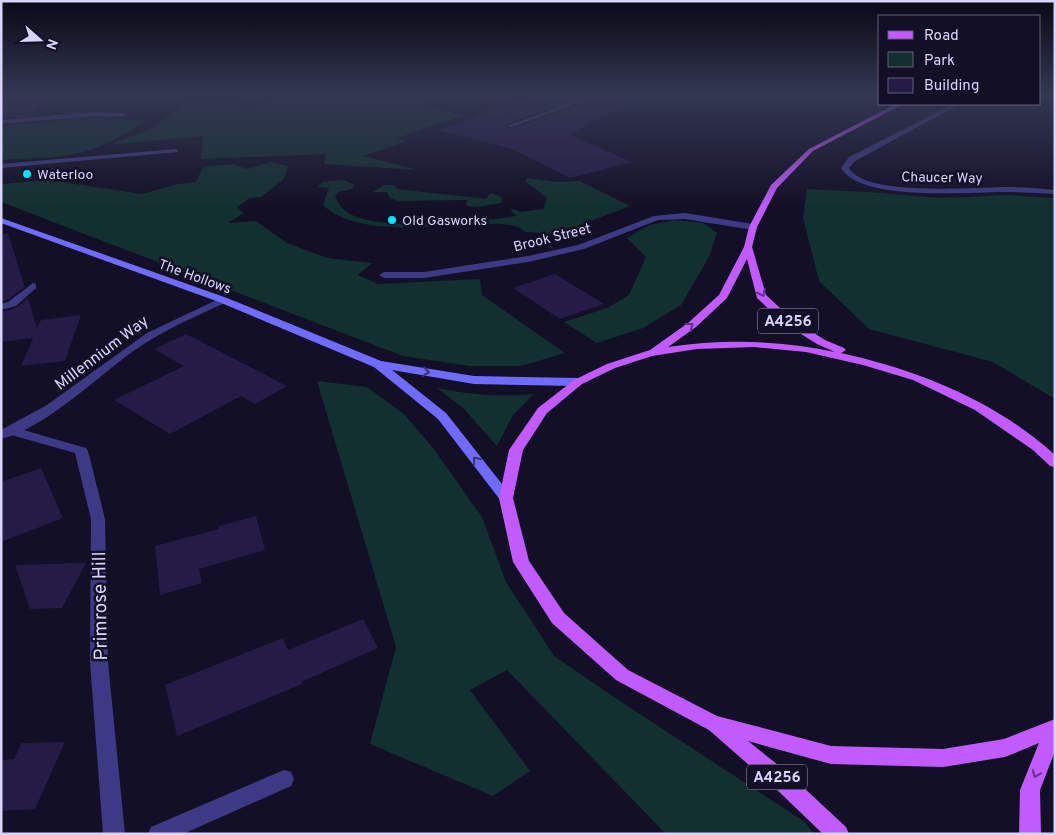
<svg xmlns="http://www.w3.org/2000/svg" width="1056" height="835" font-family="Overpass,sans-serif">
	<rect width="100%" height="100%" fill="#130f26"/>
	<path fill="#12302f" d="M272,94H456L420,105L464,115L397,138L407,141L363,156L418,170L324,164L326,154L201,159L203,136L109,145L153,128L188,100H244L240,108L267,105Z
		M86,118L145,121C128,132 110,144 90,150C62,159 30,158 1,160V126Z
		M271,162L288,166L284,179L261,197L250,198L237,207L244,213L228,223L256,221L287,243L327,258L372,263L358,275L378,284L480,279L482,295L565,353L521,366H470L403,356L1,202V184L48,180L142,194L178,184L196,182L203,167L233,164L247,169Z
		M527,178L556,182L580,181L630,206L556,234L525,232C503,207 371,251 323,205L329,188L318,187L322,182L343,180L355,185L352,189L338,192L335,197C339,204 343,210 350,214C383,232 479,222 516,216L510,209H513L521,212L543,209L547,198L525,181Z
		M384,185H394L397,189L486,199L490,193L498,195L502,198L501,203L476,207L466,206L467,200L398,201L390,198L387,192H373Z
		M807,189L868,192L941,198L1005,195L1055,198V399L993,362L869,329L819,281L803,218Z
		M675,220L703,223L717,233L709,257L681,305L643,328L597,343L564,322L607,308L629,295L646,257L627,238L649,225Z
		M317,381L367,387L404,414L433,448L482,517L506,582L554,656L623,703L805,822L814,834H666L507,670L470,690L530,771L493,796L370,744L396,647Z
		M437,388C472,395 499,397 534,394L513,415L497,446L463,408Z"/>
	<path fill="#241b47" d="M1,94H51L31,116L1,118Z
		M538,94H591L506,124L505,127L513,129L603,96L604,94H657L658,96L584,124L589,125L569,134L632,162L570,178L512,149L438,130L481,115L476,114Z
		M8,233L25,287L7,300L1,302V234Z
		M555,274L604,304L560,319L513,288Z
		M28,298L37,328L41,320L81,315L65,361L21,366L33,338L1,342V312L16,308Z
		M186,334L287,386L255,404L241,396L170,434L114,400L184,366L154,349Z
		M41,468L63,518L1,542V482Z
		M256,516L265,550L199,569L202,583L160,595L155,546L219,529V526Z
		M86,563L62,608L30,609L15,565Z
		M363,619L378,648L301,682L302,684L177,736L165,685L283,638L288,650Z
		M65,742L35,809L1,811V760L14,759L22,743Z"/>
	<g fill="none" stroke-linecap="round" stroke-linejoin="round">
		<path fill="#3d3a85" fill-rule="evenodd" d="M685,213L753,224L757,227L753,230L685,219L658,220L584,249L528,262L424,278H384L379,275L384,272H424L528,256L578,245L654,216Z
			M33,283L36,284V288L16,306L1,310V304L8,302Z
			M223,297L228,300L227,302C194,317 161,331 132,352C95,379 45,428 1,439V430L47,405L147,333Z"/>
		<path fill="#3d3a85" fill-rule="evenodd" d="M595,94H602L512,127L507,126Z
			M953,104H960L855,161L849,168C865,197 974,187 1005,187C1022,187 1038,188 1055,190V194C1038,193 1021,192 1004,192C969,192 861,202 841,168L849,157Z
			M95,112L123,113L126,115L123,117L95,116L1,124V120Z
			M176,149L178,150V152L1,168V164Z
			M13,427L86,448L88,451L105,519L108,662L125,834H103L90,662L91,519L75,453L8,434L7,431Z
			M284,770L291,772L294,779L291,786L183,834H148L151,827Z"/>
		<path fill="#6f6bff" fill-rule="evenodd" d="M1,218L227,298L381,361L474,376L578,378L584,382L578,386L474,384L392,370L446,413L513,498L511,501H501L438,419L374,367L219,302L1,223Z"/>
		<path fill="#c25bff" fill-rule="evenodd" d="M896,104H903L813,151L777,188L757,227L752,247L766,295L793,320L825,340L844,348L846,350L841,353C918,370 996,401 1055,455V467L1050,466L1033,450L975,410L913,380L863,365L806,352L754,347L697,349L652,356L615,368L582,384L547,413L523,450L513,498L529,561L564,613L628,670L717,716L831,746L943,749L1004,739L1055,719V751L1040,790L1041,834H1019L1020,790L1039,743L1005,757L943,767L831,764L748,741L788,773L846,827L849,834H823L774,787L709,730L616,680L552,623L513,562L499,498L509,450L538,408L574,380L607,364L650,350L688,323L719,295L744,247L749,227L771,185L809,149ZM747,259L757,298L785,324L817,344L835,352C779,340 724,339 668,347L696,327L727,298Z"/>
	</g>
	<defs><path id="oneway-chevron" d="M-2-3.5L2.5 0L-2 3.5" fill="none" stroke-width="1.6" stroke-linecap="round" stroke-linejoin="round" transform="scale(1.25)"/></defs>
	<g stroke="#623188">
		<use href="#oneway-chevron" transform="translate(762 293) rotate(63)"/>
		<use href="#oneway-chevron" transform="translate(690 326) rotate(-38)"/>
		<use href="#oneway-chevron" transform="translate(1036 774) rotate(111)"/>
	</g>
	<g stroke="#38347d">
		<use href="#oneway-chevron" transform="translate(426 372) rotate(9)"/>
		<use href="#oneway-chevron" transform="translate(476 460) rotate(-128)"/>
	</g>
	<linearGradient id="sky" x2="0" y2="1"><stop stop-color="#0a0815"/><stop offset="0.45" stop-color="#333752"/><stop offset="1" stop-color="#333752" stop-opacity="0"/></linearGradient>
	<rect width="1056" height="210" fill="url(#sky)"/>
	<g fill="#00e5ff" stroke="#130f26" stroke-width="2">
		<circle cx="27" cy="174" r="5"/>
		<circle cx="392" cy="220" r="5"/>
	</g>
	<g text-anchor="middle" stroke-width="5" stroke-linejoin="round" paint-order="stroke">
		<g font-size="14" fill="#d9d4ff" stroke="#130f26" text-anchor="start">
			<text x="37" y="179">Waterloo</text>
			<text x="402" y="225">Old Gasworks</text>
		</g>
		<g font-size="14" fill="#d9d4ff" stroke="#130f26">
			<text transform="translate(942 177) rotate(1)" y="5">Chaucer Way</text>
			<text transform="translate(552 237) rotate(-14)" y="5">Brook Street</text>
			<text transform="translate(195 276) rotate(20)" y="5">The Hollows</text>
		</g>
		<g fill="#130f26" stroke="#9e99be" stroke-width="1">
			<rect x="758" y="308.5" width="60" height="25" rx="4"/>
			<rect x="747" y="764.5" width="60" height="25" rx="4"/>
		</g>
		<g font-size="15" font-weight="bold" fill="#d9d4ff">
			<text x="788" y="326">A4256</text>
			<text x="777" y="782">A4256</text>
		</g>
		<g font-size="16" fill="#d9d4ff" stroke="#130f26">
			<text transform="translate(101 352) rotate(-37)" y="6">Millennium Way</text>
		</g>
		<g font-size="19" fill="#d9d4ff" stroke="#130f26">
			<text transform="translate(99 606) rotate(-91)" y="7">Primrose Hill</text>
		</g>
	</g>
	<rect width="1056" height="835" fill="none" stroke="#d9d4ff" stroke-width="5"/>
	<rect x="878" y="15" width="162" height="90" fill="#130f26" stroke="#625e7d"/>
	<rect x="888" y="31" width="25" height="8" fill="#c25bff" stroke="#625e7d"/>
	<text x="924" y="40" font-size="15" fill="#d9d4ff">Road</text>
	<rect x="888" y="52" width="25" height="15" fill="#12302f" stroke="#625e7d"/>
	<text x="924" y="65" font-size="15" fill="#d9d4ff">Park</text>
	<rect x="888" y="78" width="25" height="15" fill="#241b47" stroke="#625e7d"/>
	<text x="924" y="90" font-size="15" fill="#d9d4ff">Building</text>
	<g transform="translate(40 40) rotate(110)" stroke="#130f26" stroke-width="4" paint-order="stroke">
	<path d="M0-4L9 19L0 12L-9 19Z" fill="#d9d4ff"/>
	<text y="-8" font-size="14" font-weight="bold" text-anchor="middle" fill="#d9d4ff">N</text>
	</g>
</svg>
